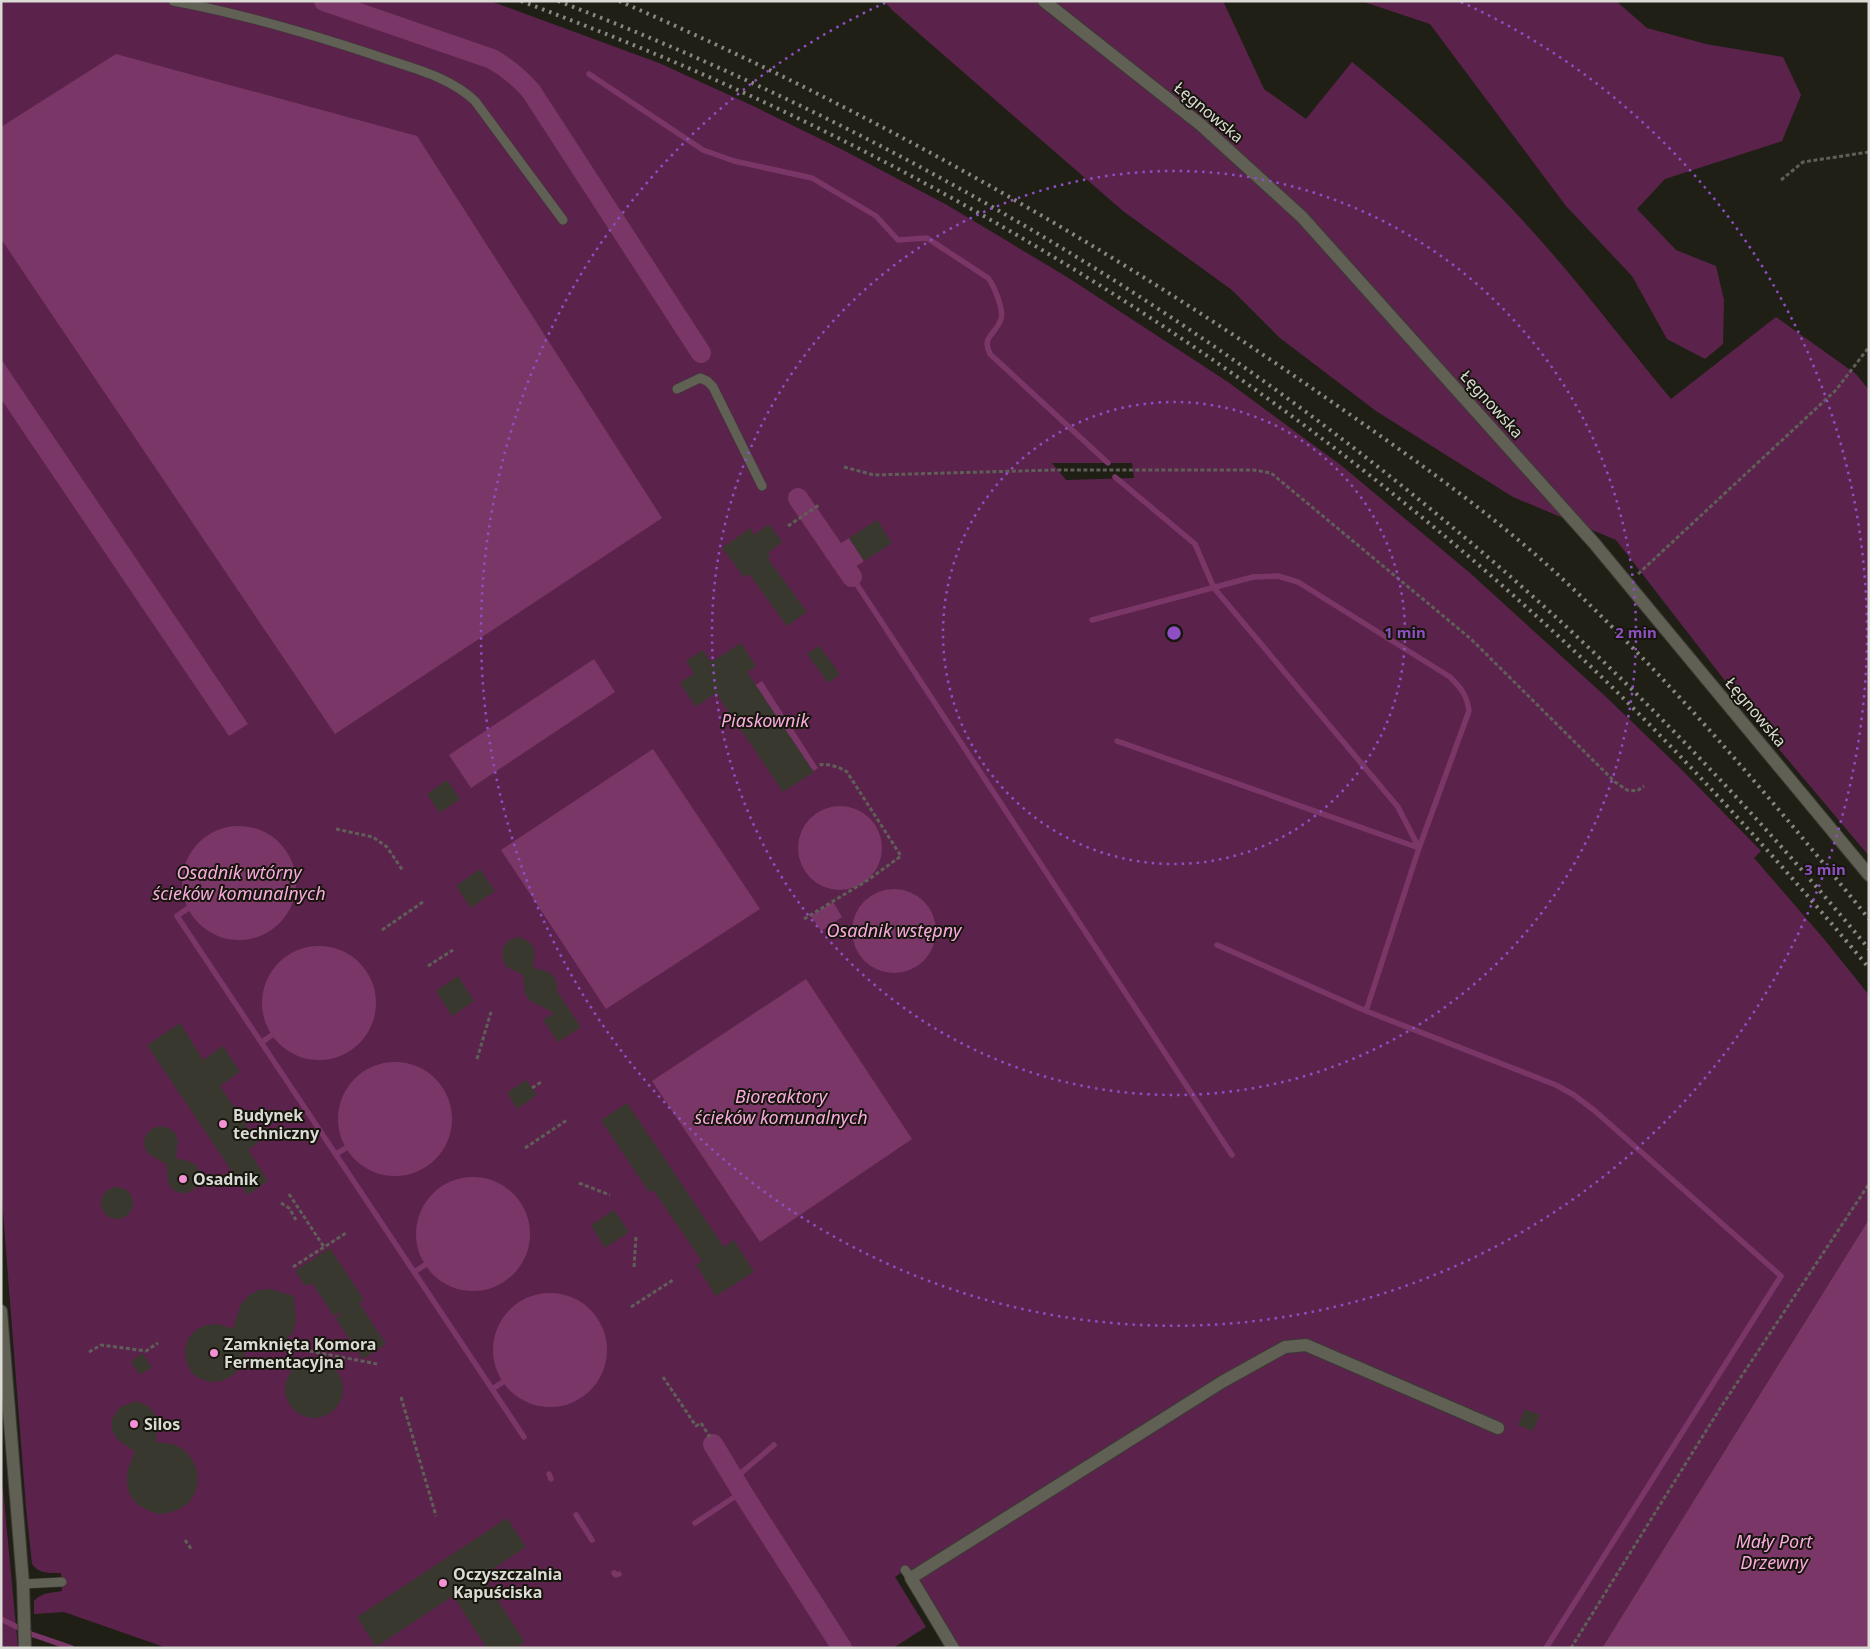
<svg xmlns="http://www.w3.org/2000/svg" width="1870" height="1649" font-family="'Noto Sans',sans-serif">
	<rect width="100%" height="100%" fill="#201f16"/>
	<path fill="#5b234c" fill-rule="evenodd" d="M1,1H490L659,63L751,105L843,150L947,205L1067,277L1228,382L1342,466L1470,573L1604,695L1680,768L1761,851L1754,858L1824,939L1869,995V1219L1602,1648H959L909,1567L895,1577L926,1627L893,1648H167L64,1612L34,1614V1601C42,1592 51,1593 62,1591L61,1573C50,1573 39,1574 32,1564L26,1507L1,1186ZM1052,463H1132L1134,478L1066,480Z
		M884,1H1223L1264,89L1306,119L1352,62C1416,114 1479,171 1534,233C1582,286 1625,344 1671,399L1776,317L1856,374L1869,390V856L1767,735L1616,540L1513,497L1376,411L1280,338L1232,290L1123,211L892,10Z
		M1361,1H1616L1647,28L1706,44L1783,57L1801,95L1782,141L1665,179L1637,209L1676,250L1716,266L1724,300L1723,344L1705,359L1667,339L1632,276L1566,206L1430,24Z
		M1,1489H3L18,1648H1Z"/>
	<path fill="#7a3667" d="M116,54L417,136L662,518L335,734L1,239V127Z
		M1,359L248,724L229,736L1,399Z
		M849,538L864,561L840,577L824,554Z
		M594,659L615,692L471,788L449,755Z
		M762,681L818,768L787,789L730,702Z
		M653,749L760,909L606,1009L501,850Z
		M798 848a42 42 0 1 1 84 0a42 42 0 1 1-84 0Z
		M182 883a57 57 0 1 1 114 0a57 57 0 1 1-114 0Z
		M852 931a42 42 0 1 1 84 0a42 42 0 1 1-84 0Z
		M833,902L842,917L821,931L811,916Z
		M262 1003a57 57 0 1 1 114 0a57 57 0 1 1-114 0Z
		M806,979L912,1139L760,1242L652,1081Z
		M338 1119a57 57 0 1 1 114 0a57 57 0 1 1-114 0Z
		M416 1234a57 57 0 1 1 114 0a57 57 0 1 1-114 0Z
		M1869,1219V1648H1602Z
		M493 1350a57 57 0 1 1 114 0a57 57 0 1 1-114 0Z"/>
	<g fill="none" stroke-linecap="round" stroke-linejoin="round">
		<path stroke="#7a3667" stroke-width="5.5" d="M589,74L703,150L734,161L812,178L876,216L898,240L927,238L988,278C994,285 1004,310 1001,319C996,335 981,336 990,354L1108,463
			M1115,477L1195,544L1214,588L1398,807L1419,848L1366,1011L1556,1085L1574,1095L1595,1111L1781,1276L1546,1648
			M852,577L1232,1155
			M1092,620L1253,577L1278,576L1298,582L1450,677C1461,688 1467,695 1469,711L1419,848L1117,741
			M187,909L177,916L524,1437
			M1217,945L1366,1011
			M262,1042L272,1035
			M336,1154L346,1148
			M414,1272L425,1265
			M492,1389L503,1382
			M549,1474L551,1479
			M734,1479L774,1445
			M576,1515L592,1540
			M695,1523L742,1492
			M614,1573L616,1575L619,1574
			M1,1619L31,1634L72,1648"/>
		<path stroke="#7a3667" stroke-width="20" d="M324,1L492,59C508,68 519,77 531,91L701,353
			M798,498L852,577
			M713,1444L742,1492L842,1648"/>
	</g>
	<path fill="#39382f" d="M877,520L892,543L864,561L849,538Z
		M769,524L782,542L768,553L771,558L768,559L807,612L787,626L749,574L744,577L722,548L750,528L754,535Z
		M741,643L756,666L747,672L814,772L783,792L716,693L696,707L680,683L694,673L686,661L703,650L711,662Z
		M819,646L840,674L828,683L807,654Z
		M447,780L460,799L440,813L427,794Z
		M480,869L495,891L471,908L456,886Z
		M519,937L526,940L532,945L535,952L533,968L549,972L555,978L557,985V991L581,1027L558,1042L543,1020L554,1013L529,1000L525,993L523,975L507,967L503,960L502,952L505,944L511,939Z
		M458,976L474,1001L452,1016L436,991Z
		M180,1023L203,1060L223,1046L240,1072L220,1086L258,1143L248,1150L268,1181L248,1195L147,1045Z
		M526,1080L537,1095L517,1109L507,1093Z
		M627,1103L724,1247L734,1240L754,1272L716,1296L696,1265L702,1261L653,1190L649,1192L601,1120Z
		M161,1126L169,1128L175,1133L178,1141L176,1158L191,1162L198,1167L200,1175L199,1183L194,1189L187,1193H179L172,1189L168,1182L166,1164L150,1155L145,1149L144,1140L147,1133L153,1128Z
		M101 1203a16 16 0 1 1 32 0a16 16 0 1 1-32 0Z
		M614,1210L629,1232L605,1248L591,1225Z
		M330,1248L364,1300L359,1303L386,1344L363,1359L336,1319L342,1311L334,1316L312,1283L305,1286L295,1271Z
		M270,1289L294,1296L296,1321L293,1332L285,1341L275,1346L264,1347L248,1342L240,1368L232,1376L222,1381L211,1382L200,1379L191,1372L186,1361L185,1350L188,1339L196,1330L206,1325L218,1324L233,1329L241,1304L249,1295L259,1290Z
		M142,1353L152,1367L140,1375L131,1362Z
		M285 1389a29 29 0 1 1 58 0a29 29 0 1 1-58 0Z
		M136,1401L148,1406L155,1414L157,1424L156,1442L173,1444L184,1450L192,1459L197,1470L198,1481L195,1493L189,1502L180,1509L169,1513L158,1514L147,1510L137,1504L130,1495L127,1484V1472L135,1452L117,1439L112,1430V1419L120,1407Z
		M1525,1409L1540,1415L1533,1431L1518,1425Z
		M507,1518L526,1547L482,1576L525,1642L516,1648H487L453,1596L376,1647L357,1617Z"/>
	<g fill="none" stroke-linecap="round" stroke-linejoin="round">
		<g stroke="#3c3b35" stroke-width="10">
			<path id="service" d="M173,1C245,14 314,35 383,58C415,69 450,77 475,101L563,220
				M677,389L700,378L707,381L713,387L762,486
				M905,1570L911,1578
				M23,1584L62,1582"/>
		</g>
		<g stroke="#3c3b35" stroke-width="14">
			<path id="minor" d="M1044,1L1201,125L1302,217L1594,543L1869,875
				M1,1311L23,1584L25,1648
				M953,1648L911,1578L1222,1382L1285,1347L1306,1345L1498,1428"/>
		</g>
		<path stroke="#5f5f57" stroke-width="3" stroke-dasharray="4 2.5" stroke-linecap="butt" d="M1781,180L1803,162L1869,152
			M844,467L874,475L1055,470H1254L1271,473L1471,639L1615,782L1627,790L1637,791L1644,786
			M788,526L819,505
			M1638,574L1836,390L1869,347
			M336,829L373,837L387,847L403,871
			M804,919L868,880L901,856L847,772C840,767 827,763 818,765
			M382,930L423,902
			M428,966L453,950
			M477,1059L491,1012
			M532,1088L541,1082
			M525,1148L567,1120
			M579,1183L610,1195
			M289,1194L324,1247
			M281,1203L289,1208L296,1220
			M293,1267L346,1233
			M634,1267L636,1237
			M631,1307L673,1280
			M284,1346L377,1364
			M89,1352L101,1345L146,1351L158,1343
			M663,1377L696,1426L701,1423L711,1439
			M401,1397L436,1516
			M185,1540L192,1550
			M1571,1648L1719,1410L1869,1184"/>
		<use href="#service" stroke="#616055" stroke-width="9"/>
		<use href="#minor" stroke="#616055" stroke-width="12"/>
		<path stroke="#888780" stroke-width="4" stroke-dasharray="2.5 5" stroke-linecap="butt" d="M521,1C595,29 668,58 740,91C1061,238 1360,442 1613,688C1703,777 1788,871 1869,968
			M558,1C927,142 1267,354 1559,620C1670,722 1773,833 1869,949
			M619,1C864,107 1099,240 1319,393C1405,453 1493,513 1569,585C1678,688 1775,803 1869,919"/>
	</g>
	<g fill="none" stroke="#8e4fc3" stroke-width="2.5" stroke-dasharray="2.5 5">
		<circle cx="1174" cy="633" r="231"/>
		<circle cx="1174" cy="633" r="462"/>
		<path d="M1461 2A693 693 0 1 1 887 2"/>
	</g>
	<g fill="#f391d5" stroke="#17160d" stroke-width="2">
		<circle cx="223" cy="1124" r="5"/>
		<circle cx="183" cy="1179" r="5"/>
		<circle cx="214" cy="1353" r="5"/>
		<circle cx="134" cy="1424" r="5"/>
		<circle cx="443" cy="1583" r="5"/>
	</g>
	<g text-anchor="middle" stroke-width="4" stroke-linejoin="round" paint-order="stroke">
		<g font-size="16" fill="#dbdbd5" stroke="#17160d">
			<text transform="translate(1209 112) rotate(40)" y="6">Łęgnowska</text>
			<text transform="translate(1492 404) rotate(48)" y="6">Łęgnowska</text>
			<text transform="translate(1756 712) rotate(50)" y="6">Łęgnowska</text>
		</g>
		<g font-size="16" font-weight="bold" fill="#dbdbd5" stroke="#17160d" text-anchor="start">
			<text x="233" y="1121">Budynek<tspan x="233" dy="18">techniczny</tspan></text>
			<text x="193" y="1185">Osadnik</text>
			<text x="224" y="1350">Zamknięta Komora<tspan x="224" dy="18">Fermentacyjna</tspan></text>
			<text x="144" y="1430">Silos</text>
			<text x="453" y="1580">Oczyszczalnia<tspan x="453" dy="18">Kapuściska</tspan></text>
		</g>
		<g font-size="18" font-style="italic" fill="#faaae0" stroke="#17160d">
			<text x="765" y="727">Piaskownik</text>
			<text x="239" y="879">Osadnik wtórny<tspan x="239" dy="21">ścieków komunalnych</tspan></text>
			<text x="894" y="937">Osadnik wstępny</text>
			<text x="781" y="1103">Bioreaktory<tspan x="781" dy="21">ścieków komunalnych</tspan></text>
			<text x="1774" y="1548">Mały Port<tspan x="1774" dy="21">Drzewny</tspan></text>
		</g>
	</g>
	<circle cx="1174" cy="633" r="8" fill="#8e4fc3" stroke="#17160d" stroke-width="2.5"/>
	<g font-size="15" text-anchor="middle" font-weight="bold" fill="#8e4fc3" stroke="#17160d" stroke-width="4" stroke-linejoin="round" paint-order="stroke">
		<text x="1405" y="638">1 min</text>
		<text x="1636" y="638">2 min</text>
		<text x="1825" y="875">3 min</text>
	</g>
	<rect width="1870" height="1649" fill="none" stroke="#dbdbd5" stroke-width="5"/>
</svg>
